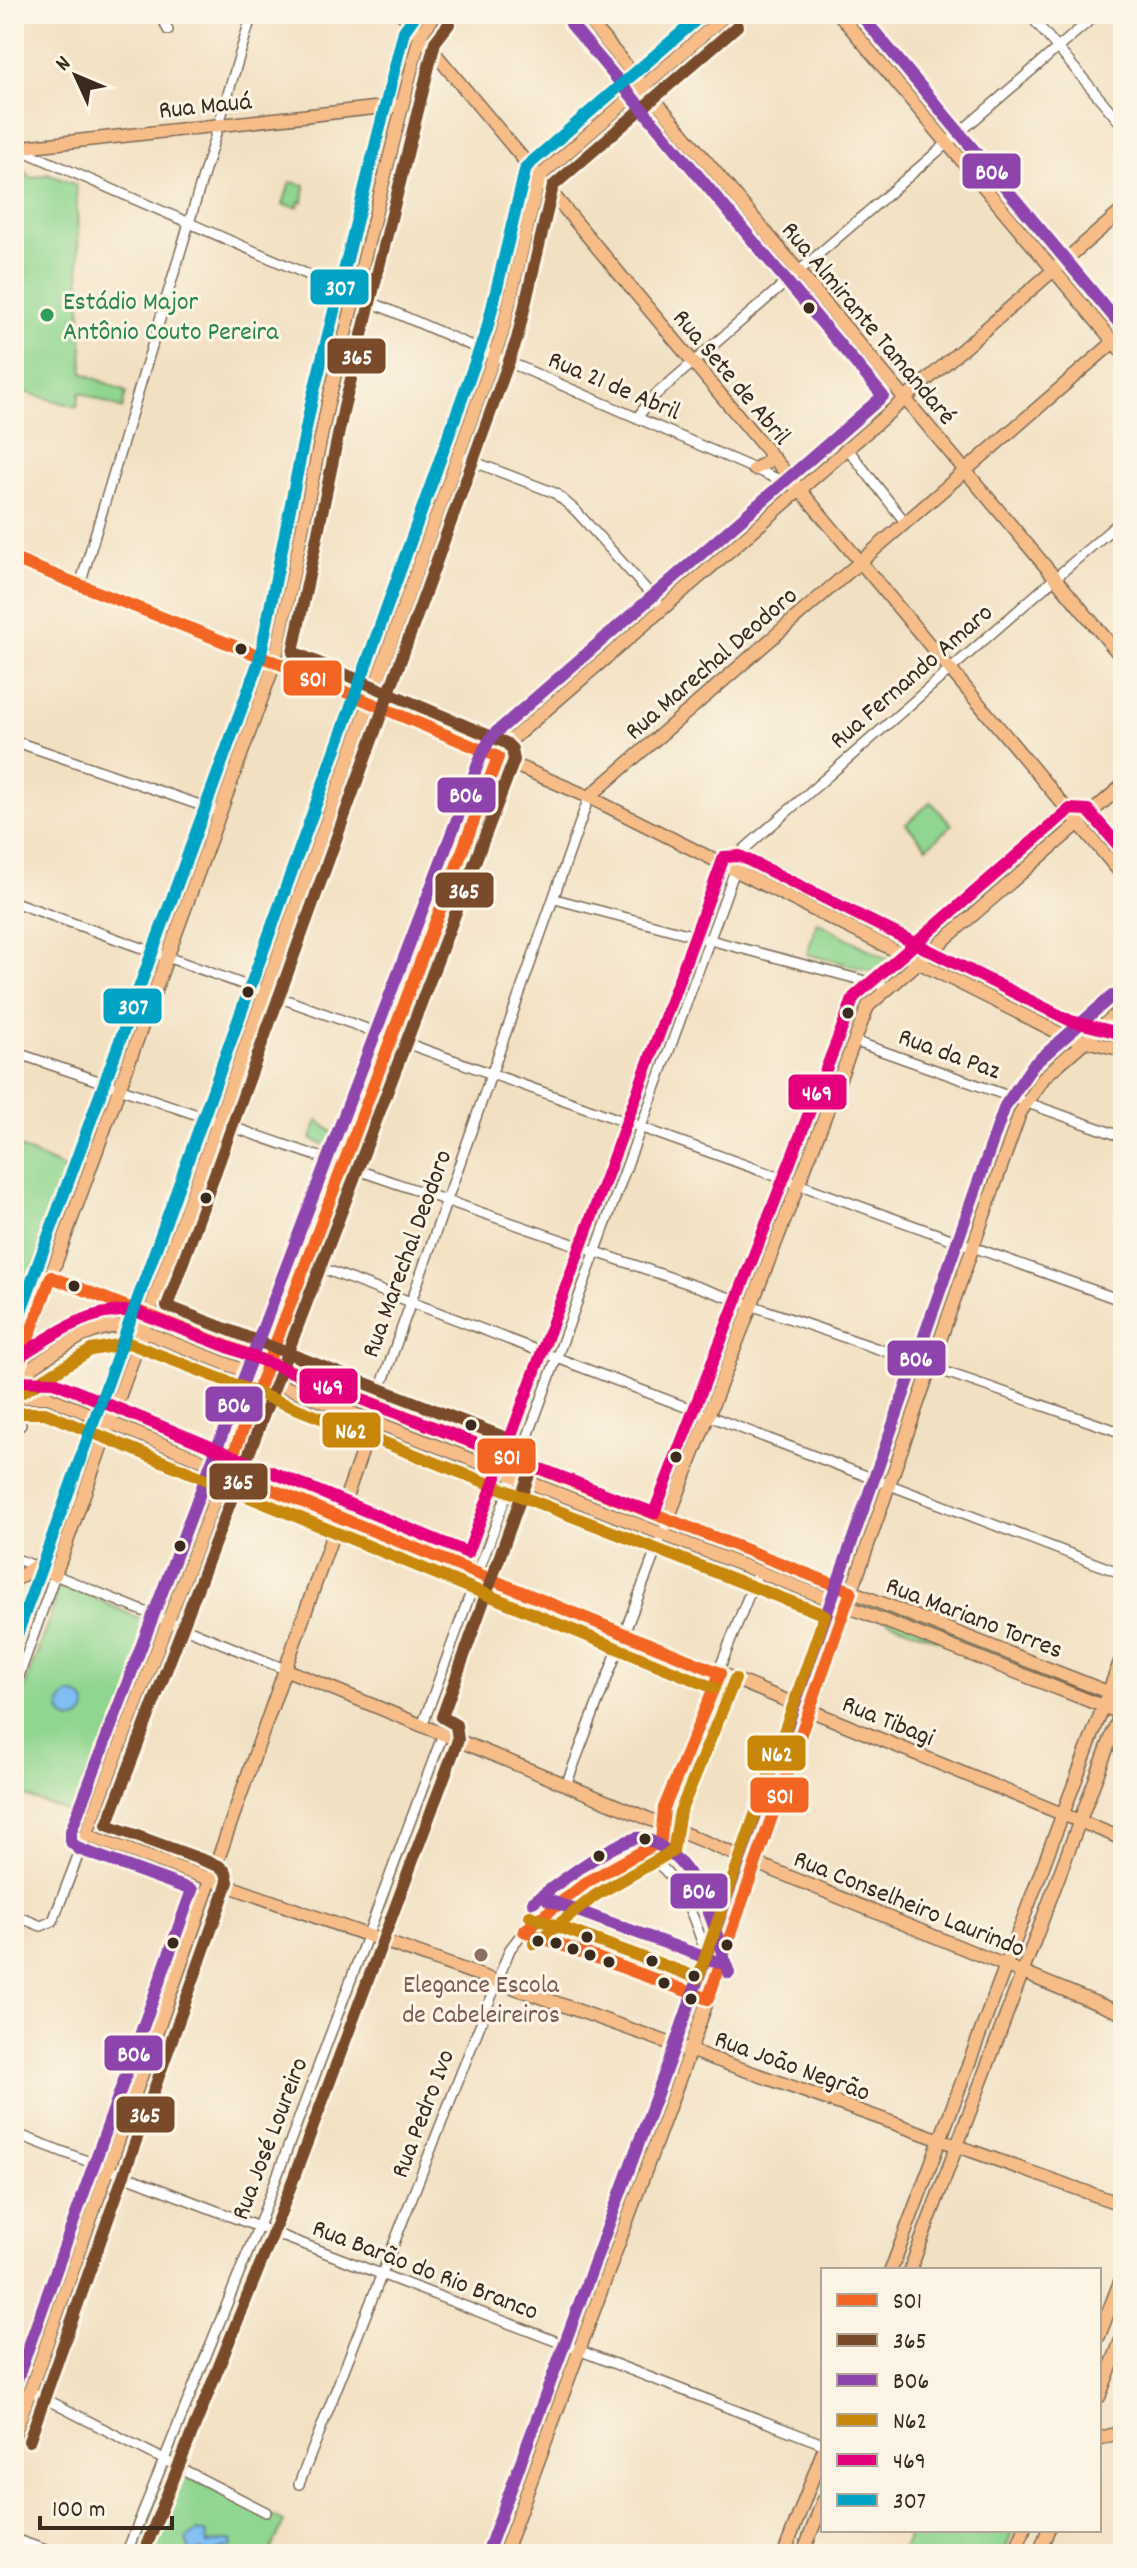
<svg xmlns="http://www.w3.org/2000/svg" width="1137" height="2568" font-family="Dekko,sans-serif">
	<rect width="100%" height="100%" fill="#fcf5e5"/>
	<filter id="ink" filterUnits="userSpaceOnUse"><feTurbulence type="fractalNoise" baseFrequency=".0125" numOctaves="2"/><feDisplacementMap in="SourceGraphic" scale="16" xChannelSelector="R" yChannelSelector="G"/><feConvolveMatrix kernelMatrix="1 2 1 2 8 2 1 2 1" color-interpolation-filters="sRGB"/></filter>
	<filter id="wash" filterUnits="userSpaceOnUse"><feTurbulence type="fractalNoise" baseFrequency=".006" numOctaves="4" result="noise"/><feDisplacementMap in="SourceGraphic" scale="32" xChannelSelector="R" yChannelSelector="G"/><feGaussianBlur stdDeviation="1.8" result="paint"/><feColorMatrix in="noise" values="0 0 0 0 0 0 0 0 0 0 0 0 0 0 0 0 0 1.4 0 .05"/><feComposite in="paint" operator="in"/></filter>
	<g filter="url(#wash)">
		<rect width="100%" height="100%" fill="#f2e0c2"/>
		<path fill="#90d690" stroke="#668057" stroke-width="2" d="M14,161L31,178L48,174L76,185L83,373L126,392L122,409L80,392L77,407L14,389Z
			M290,182L305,185L303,202L299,201L298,207L283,205Z
			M931,802L952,825L927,847L906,824Z
			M817,922L892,962L896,971L887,975L807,954Z
			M318,1120L342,1141L338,1150L311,1139Z
			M14,1145L68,1170L14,1325Z
			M193,1332L260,1358L255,1371L201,1349Z
			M288,1370L358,1399L353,1411L283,1382Z
			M422,1438L459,1440L506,1459L502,1470Z
			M530,1467L576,1486L599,1508L525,1479Z
			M678,1526L836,1586L831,1599L673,1536Z
			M62,1584L159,1627L88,1819L14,1792V1717L56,1600L54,1595Z
			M864,1596L924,1620L938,1640L859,1610Z
			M929,1622L1094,1688L1089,1701L944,1643Z
			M170,2469L284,2522L269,2554H135Z
			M911,2530H1013L1004,2554H901Z"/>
		<path fill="#7fbef3" stroke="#5d7488" stroke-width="2" d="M60 1707a13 13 0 1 1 26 0a13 13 0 1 1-26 0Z
			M197,2531L207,2534V2544L231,2540L232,2546L209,2554L201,2550L190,2552L186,2539Z"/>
	</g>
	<g filter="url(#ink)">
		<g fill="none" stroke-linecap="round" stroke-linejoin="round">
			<g stroke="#7b6a57" stroke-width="12">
				<path id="minor" d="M161,14L168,30
					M1029,14L1123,126
					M17,148L796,487
					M637,418L653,397L1097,14
					M847,448L905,522
					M459,456L555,493L576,511L662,607
					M80,585L252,14
					M14,741L220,812
					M555,899L888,987
					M14,902L1123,1301
					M854,1041L1123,1137
					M14,1052L1123,1433
					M306,1262L1123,1574
					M375,1404L589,797
					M14,1430L21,1425
					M14,1558L35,1566
					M14,1690L55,1575L287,1670
					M422,1726L742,851L1123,519
					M566,1785L668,1519
					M641,1854C686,1872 699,1936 714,1978
					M14,1915L41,1926L53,1921L86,1835
					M14,2133L823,2444
					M30,2391L266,2512
					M299,2484L510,1949L524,1931L569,1894L661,1841L664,1808L758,1572
					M14,2539L57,2554
					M126,2554L258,2227L443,1734"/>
			</g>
			<g stroke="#7b6a57" stroke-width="15">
				<path id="major" d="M402,14L1123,876
					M583,14L1123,659
					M839,14L1123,353
					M14,148L401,105
					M1123,210L503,747L86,1835L1123,2205
					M754,469L766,463L770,454
					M14,559L275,662L589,797L1065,1036L1123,1050
					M589,797L1123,334
					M51,1277L1123,1698
					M21,1367L30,1381L48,1397
					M14,1377L275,662L328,403L420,35L436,14
					M14,1379C49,1358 88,1321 132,1327L1123,1714
					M14,1397H48L1123,1839
					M668,1519L868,1006L1123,785
					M14,1581L35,1566L55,1575L502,334L539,177L727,14
					M287,1670L1123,2014
					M891,2270L1123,1654
					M910,2270L1122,1709
					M1099,2336L1123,2274
					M1099,2397L1123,2335
					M14,2436L375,1415
					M1099,2439L1123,2431
					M504,2554L690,2050L1020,1113L1045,1076L1123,1008
					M784,2554L823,2451
					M803,2554L823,2501
					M1014,2554L1024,2530
					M1039,2554L1048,2530"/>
			</g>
			<use href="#minor" stroke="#fff" stroke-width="9"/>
			<use href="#major" stroke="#f7bd88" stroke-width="12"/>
			<g stroke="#fcf5e5" stroke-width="18">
				<path id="bus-1" d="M14,559L275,662L498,757
					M51,1277L851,1591
					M14,1377L51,1277
					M227,1471L498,757
					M227,1471L720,1673
					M524,1931L587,1882L661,1841L664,1808L720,1673
					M524,1931L708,1999
					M708,1999L851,1591"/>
			</g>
			<g stroke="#fcf5e5" stroke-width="18">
				<path id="bus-2" d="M29,2441L228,1882L226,1872L219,1866L107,1825L514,760L512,749L506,743L293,652L344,407L435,42L449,24
					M143,2554L273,2233L458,1740L456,1725L442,1717L534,1461L531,1451L524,1445L167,1306L517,339L553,186L737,26"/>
			</g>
			<g stroke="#fcf5e5" stroke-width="18">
				<path id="bus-3" d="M860,14L1123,328
					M548,1900L720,1963
					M533,1902C559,1883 606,1846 637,1838C646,1837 653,1842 660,1846C702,1871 715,1930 729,1973
					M14,2388L192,1890L79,1849L71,1842V1831L483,751L493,735L883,396L571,24
					M489,2548L675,2045L1005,1106L1033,1065L1112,996"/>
			</g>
			<g stroke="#fcf5e5" stroke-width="18">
				<path id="bus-4" d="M23,1392L91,1350L129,1343L825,1615L698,1978L530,1916
					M14,1413H45L714,1688
					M534,1944L596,1895L673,1851L680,1812L735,1679"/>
			</g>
			<g stroke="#fcf5e5" stroke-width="18">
				<path id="bus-5" d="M14,1360C53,1335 87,1308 135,1311L654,1513L854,997L1070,809L1088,810L1123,851
					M14,1381L54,1382L468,1553L724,857L740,856L1071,1021L1123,1034"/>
			</g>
			<g stroke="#fcf5e5" stroke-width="18">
				<path id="bus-6" d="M14,1330L260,658L312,399L404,31L416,14
					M14,1643L487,329L526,167L703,14"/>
			</g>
			<use href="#bus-1" stroke="#f26522" stroke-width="12"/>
			<use href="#bus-2" stroke="#7a4b2a" stroke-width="12"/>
			<use href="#bus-3" stroke="#8e44ad" stroke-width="12"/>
			<use href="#bus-4" stroke="#c88708" stroke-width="12"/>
			<use href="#bus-5" stroke="#e5007d" stroke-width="12"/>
			<use href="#bus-6" stroke="#03a3c5" stroke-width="12"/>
		</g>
	</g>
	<g fill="#3b2a1e" stroke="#fcf5e5" stroke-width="3">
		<circle cx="809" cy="308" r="7"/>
		<circle cx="241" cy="649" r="7"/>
		<circle cx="248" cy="992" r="7"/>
		<circle cx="848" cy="1013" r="7"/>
		<circle cx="206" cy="1198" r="7"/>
		<circle cx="74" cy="1286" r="7"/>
		<circle cx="471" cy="1425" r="7"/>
		<circle cx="676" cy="1457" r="7"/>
		<circle cx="180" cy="1546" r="7"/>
		<circle cx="645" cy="1839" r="7"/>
		<circle cx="599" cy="1856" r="7"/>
		<circle cx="587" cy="1937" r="7"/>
		<circle cx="538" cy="1941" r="7"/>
		<circle cx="173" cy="1943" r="7"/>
		<circle cx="556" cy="1943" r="7"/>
		<circle cx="727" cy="1945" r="7"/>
		<circle cx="573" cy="1949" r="7"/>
		<circle cx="590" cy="1955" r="7"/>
		<circle cx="652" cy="1961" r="7"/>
		<circle cx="609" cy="1962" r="7"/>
		<circle cx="694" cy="1976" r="7"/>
		<circle cx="664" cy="1983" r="7"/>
		<circle cx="691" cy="1999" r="7"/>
	</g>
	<circle fill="#2e9e5b" stroke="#fcf5e5" stroke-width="3" cx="47" cy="315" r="8"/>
	<circle fill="#8d6e63" stroke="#fcf5e5" stroke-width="3" cx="481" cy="1955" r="8"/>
	<g text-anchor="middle" stroke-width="6" stroke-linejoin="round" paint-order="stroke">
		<g font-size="26" fill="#3b2a1e" stroke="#fcf5e5">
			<text transform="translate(205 104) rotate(-6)" y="9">Rua Mauá</text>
			<text transform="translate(870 322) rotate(50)" y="9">Rua Almirante Tamandaré</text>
			<text transform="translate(733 376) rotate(50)" y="9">Rua Sete de Abril</text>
			<text transform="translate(615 384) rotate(23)" y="9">Rua 21 de Abril</text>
			<text transform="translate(710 662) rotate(-41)" y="9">Rua Marechal Deodoro</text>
			<text transform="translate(910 675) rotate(-41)" y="9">Rua Fernando Amaro</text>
			<text transform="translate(950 1052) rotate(20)" y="9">Rua da Paz</text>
			<text transform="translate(405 1253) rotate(-70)" y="9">Rua Marechal Deodoro</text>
			<text transform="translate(975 1616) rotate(21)" y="9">Rua Mariano Torres</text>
			<text transform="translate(889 1719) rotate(22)" y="9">Rua Tibagi</text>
			<text transform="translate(910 1902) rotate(22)" y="9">Rua Conselheiro Laurindo</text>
			<text transform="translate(793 2064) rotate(20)" y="9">Rua João Negrão</text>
			<text transform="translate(421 2113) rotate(-69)" y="9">Rua Pedro Ivo</text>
			<text transform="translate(268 2138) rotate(-69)" y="9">Rua José Loureiro</text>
			<text transform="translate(426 2268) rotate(21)" y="9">Rua Barão do Rio Branco</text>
		</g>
		<g font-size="26" fill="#27864d" stroke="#fcf5e5" text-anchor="start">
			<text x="63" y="309">Estádio Major<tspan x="63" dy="30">Antônio Couto Pereira</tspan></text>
		</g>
		<g font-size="26" fill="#785e54" stroke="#fcf5e5">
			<text x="481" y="1992">Elegance Escola<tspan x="481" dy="30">de Cabeleireiros</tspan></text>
		</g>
	</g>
	<g stroke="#fcf5e5" stroke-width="3">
		<rect x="961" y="152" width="61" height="38" rx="8" fill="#8e44ad"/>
		<rect x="309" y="268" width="61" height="38" rx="8" fill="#03a3c5"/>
		<rect x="326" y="337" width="61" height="38" rx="8" fill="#7a4b2a"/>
		<rect x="282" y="659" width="61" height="38" rx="8" fill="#f26522"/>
		<rect x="436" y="776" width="61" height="38" rx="8" fill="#8e44ad"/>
		<rect x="434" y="871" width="61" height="38" rx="8" fill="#7a4b2a"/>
		<rect x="102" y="987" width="61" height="38" rx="8" fill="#03a3c5"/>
		<rect x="787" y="1073" width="61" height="38" rx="8" fill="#e5007d"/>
		<rect x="886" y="1339" width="61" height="38" rx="8" fill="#8e44ad"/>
		<rect x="298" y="1367" width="61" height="38" rx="8" fill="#e5007d"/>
		<rect x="204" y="1385" width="60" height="38" rx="8" fill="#8e44ad"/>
		<rect x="321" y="1411" width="61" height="38" rx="8" fill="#c88708"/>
		<rect x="476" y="1437" width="61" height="38" rx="8" fill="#f26522"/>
		<rect x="208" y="1462" width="61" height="39" rx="8" fill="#7a4b2a"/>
		<rect x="746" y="1734" width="61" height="38" rx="8" fill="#c88708"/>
		<rect x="749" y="1776" width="61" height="38" rx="8" fill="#f26522"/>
		<rect x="669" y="1872" width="60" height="38" rx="8" fill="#8e44ad"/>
		<rect x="103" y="2034" width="61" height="38" rx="8" fill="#8e44ad"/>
		<rect x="115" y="2095" width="61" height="39" rx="8" fill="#7a4b2a"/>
	</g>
	<g font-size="22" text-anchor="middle" font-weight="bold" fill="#fff">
		<text x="992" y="179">B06</text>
		<text x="340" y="295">307</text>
		<text x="357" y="364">365</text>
		<text x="313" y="686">S01</text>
		<text x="466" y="802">B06</text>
		<text x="464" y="898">365</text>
		<text x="133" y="1014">307</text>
		<text x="817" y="1100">469</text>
		<text x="916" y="1366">B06</text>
		<text x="328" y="1394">469</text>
		<text x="234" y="1412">B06</text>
		<text x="351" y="1438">N62</text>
		<text x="507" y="1464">S01</text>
		<text x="238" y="1489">365</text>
		<text x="777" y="1761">N62</text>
		<text x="780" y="1803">S01</text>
		<text x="699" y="1898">B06</text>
		<text x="134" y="2061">B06</text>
		<text x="145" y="2122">365</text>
	</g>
	<rect width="1137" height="2568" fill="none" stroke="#fcf5e5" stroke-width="48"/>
	<rect x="821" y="2268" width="280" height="264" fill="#fcf5e5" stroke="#afa495" stroke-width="2"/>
	<rect x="837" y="2294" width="40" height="12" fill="#f26522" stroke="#afa495" stroke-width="2"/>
	<text x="893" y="2308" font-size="24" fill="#3b2a1e">S01</text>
	<rect x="837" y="2334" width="40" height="12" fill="#7a4b2a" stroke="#afa495" stroke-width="2"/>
	<text x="893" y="2348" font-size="24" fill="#3b2a1e">365</text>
	<rect x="837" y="2374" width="40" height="12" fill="#8e44ad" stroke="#afa495" stroke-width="2"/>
	<text x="893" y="2388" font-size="24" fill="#3b2a1e">B06</text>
	<rect x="837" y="2414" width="40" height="12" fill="#c88708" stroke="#afa495" stroke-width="2"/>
	<text x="893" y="2428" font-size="24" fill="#3b2a1e">N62</text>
	<rect x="837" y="2454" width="40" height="12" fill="#e5007d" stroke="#afa495" stroke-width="2"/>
	<text x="893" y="2468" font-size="24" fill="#3b2a1e">469</text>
	<rect x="837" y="2494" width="40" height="12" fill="#03a3c5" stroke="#afa495" stroke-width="2"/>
	<text x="893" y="2508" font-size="24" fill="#3b2a1e">307</text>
	<g transform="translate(76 76) rotate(314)" stroke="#fcf5e5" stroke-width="6" paint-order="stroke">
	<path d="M0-6L14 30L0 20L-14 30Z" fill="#3b2a1e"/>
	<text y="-12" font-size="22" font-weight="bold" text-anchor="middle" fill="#3b2a1e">N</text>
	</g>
	<path d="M40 2516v12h132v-12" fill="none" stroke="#3b2a1e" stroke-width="4"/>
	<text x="52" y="2516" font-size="24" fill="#3b2a1e" stroke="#fcf5e5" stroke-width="6" paint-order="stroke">100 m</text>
</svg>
